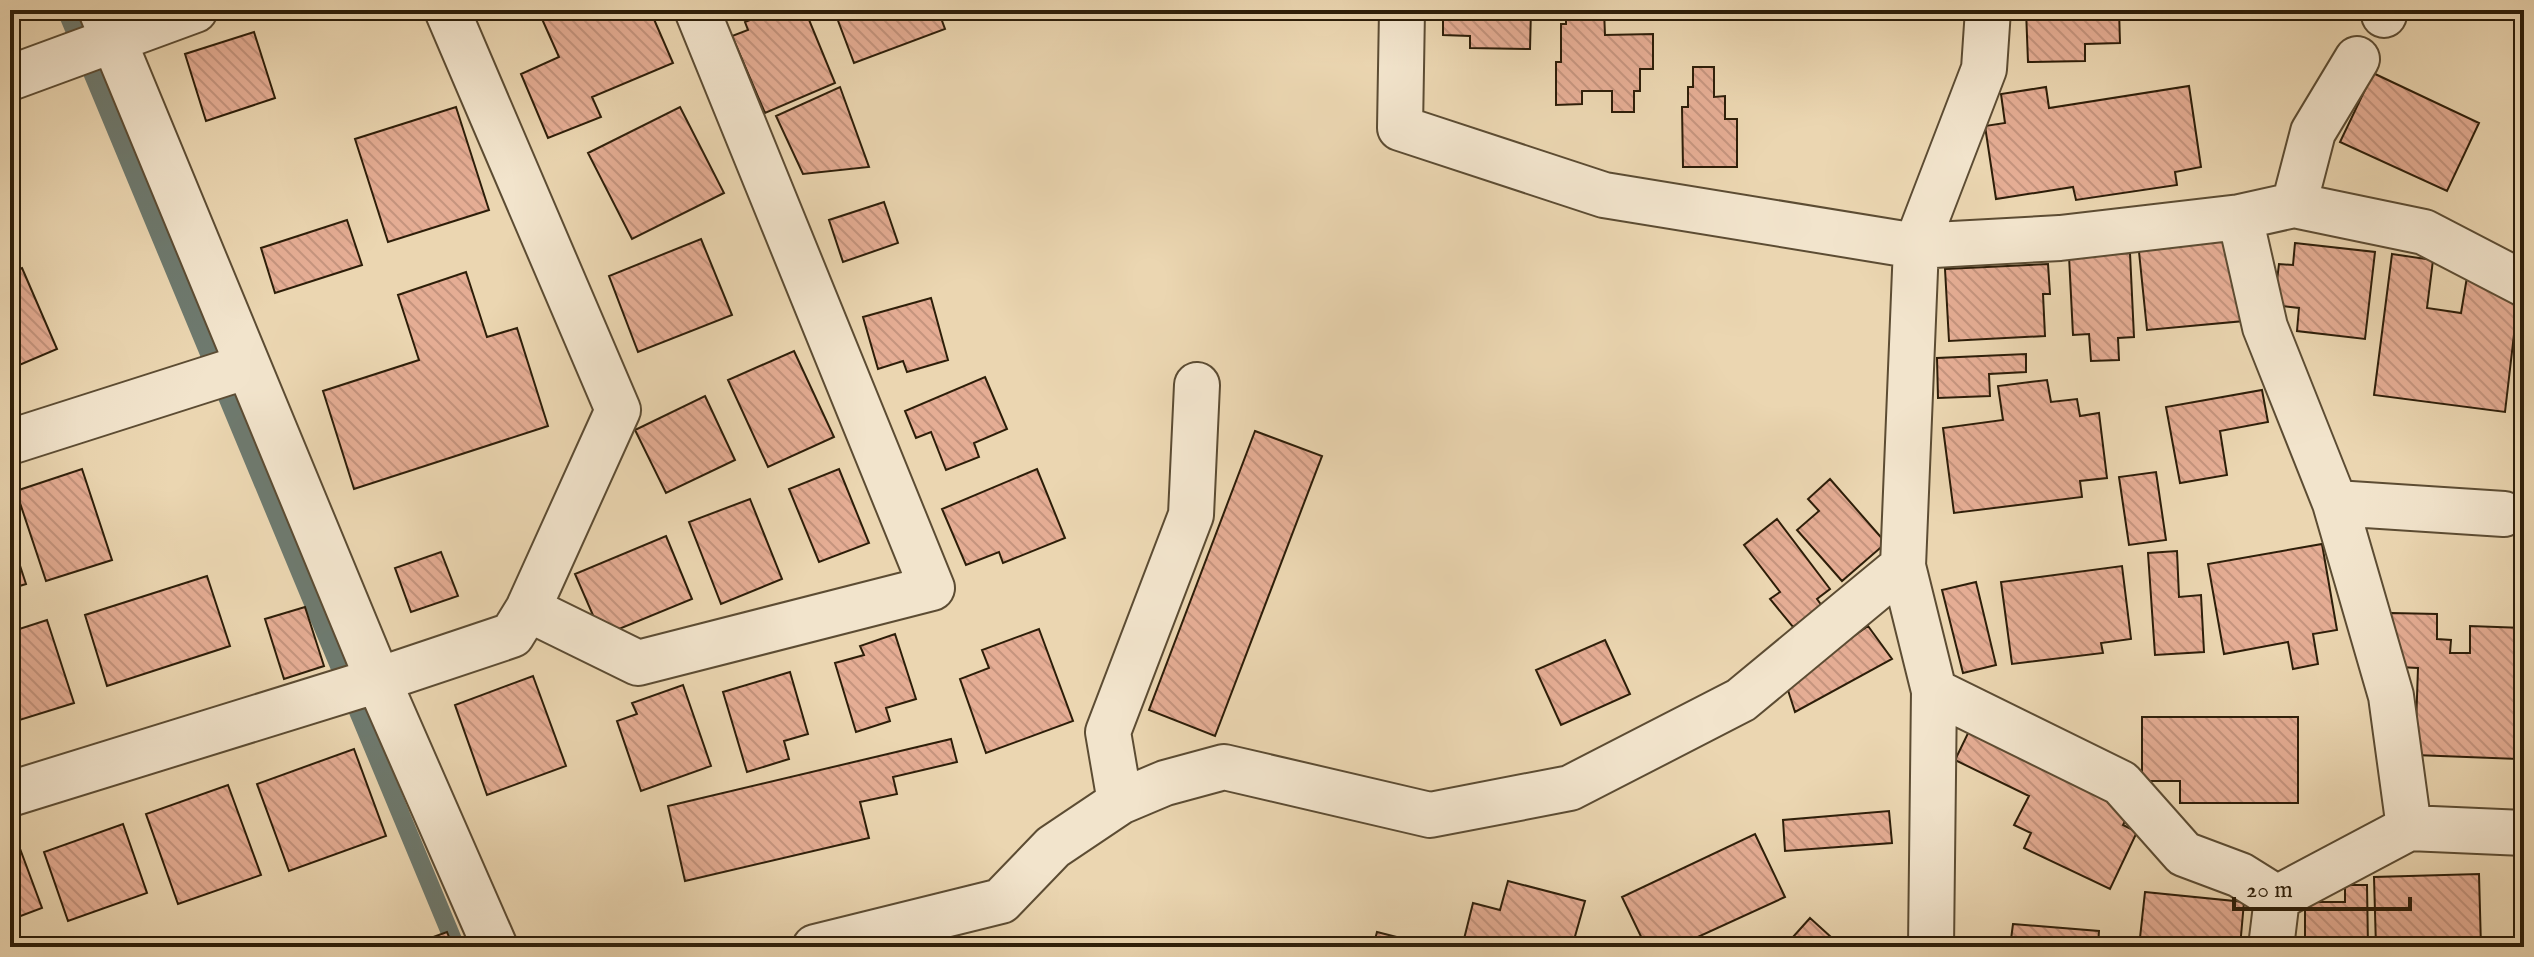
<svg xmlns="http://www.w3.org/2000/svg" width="2534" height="957" font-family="'IM FELL English',serif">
	<defs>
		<pattern id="building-back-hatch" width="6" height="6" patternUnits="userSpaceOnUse" patternTransform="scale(2)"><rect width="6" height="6" fill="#e5ad94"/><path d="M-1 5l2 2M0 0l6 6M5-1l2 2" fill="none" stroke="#c5947e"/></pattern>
	</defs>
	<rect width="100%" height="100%" fill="#ebd6b1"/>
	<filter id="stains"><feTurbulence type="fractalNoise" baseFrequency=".0025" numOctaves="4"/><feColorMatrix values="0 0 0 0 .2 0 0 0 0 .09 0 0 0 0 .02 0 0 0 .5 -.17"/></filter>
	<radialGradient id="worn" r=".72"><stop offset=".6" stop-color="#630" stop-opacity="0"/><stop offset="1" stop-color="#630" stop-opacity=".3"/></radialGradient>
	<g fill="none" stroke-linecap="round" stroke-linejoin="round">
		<path stroke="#6e7a6f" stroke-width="18" d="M66,10L456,947"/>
	</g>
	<path fill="url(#building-back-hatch)" stroke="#2d1e09" stroke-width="2" d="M563,10H650L673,63L592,97L601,117L548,138L521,74L559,57L542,19Z
		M774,10H805L835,83L765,113L732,36L748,30L745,22Z
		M834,10H938L945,29L854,63Z
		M993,10H1047L994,15Z
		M1443,10H1531L1530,49L1470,48V36L1443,35Z
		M1566,10H1604L1605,35L1653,34V69H1640V91H1634V112H1612V91H1582V104L1556,105V62H1561V24H1566Z
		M2026,10H2119L2120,43L2085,44V61L2028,62Z
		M254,32L275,98L206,121L185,54Z
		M1693,67H1714V97L1725,96V119H1737V167H1683L1682,107H1688V87H1693Z
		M2373,73L2479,123L2447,191L2340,142Z
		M2189,86L2201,167L2175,172L2177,185L2076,200L2073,187L1996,199L1985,126L2005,123L2001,94L2046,87L2049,108Z
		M840,87L869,167L803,174L776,116Z
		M456,107L489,210L388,242L355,139Z
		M680,107L724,193L632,239L588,153Z
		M884,202L898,243L843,262L829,220Z
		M347,220L362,265L275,293L261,248Z
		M2235,232L2244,321L2147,330L2138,242Z
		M701,239L732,315L638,352L609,276Z
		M2295,243L2375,252L2365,339L2297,331L2299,308L2274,305L2279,264L2293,265Z
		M2130,253L2134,337L2118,338L2119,360L2091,361L2089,334L2073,335L2069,256Z
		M2392,254L2433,260L2427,308L2461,313L2467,277L2518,300L2505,412L2374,395Z
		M2048,264L2050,294H2043L2045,336L1949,341L1945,269Z
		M22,268L57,349L10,369V273Z
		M466,272L487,337L517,328L548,426L354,489L323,391L419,360L398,295Z
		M931,298L948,360L907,372L903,361L878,369L863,317Z
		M794,351L834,437L768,467L728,380Z
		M2026,354V372L1989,374L1990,396L1938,398L1937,358Z
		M985,377L1007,429L974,443L979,457L946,470L931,432L916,438L905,411Z
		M2047,380L2051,402L2077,399L2080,416L2099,413L2107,478L2080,481L2082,497L1954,513L1943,428L2003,420L1998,386Z
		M2262,390L2268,422L2220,431L2227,475L2180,483L2166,407Z
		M705,396L735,460L666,493L635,430Z
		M1255,431L1322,456L1215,736L1149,710Z
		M82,469L112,560L46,581L16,491Z
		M839,469L869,543L819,562L789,489Z
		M1037,469L1065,538L1003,563L999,552L966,565L942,509Z
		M2156,472L2166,540L2129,545L2119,477Z
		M1830,479L1886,543L1842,581L1797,530L1819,511L1808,499Z
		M750,499L782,579L721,604L689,522Z
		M1777,519L1830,589L1817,599L1822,606L1793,627L1770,599L1780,592L1744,545Z
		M10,535L26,584L10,589Z
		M666,536L692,599L602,636L575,574Z
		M2322,544L2337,630L2313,634L2318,664L2293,669L2288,642L2224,654L2208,564Z
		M2177,551L2179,597L2201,595L2204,652L2155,655L2148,553Z
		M441,552L458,596L411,612L395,568Z
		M2122,566L2131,639L2101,643L2103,653L2012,664L2001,582Z
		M207,576L230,646L107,686L85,615Z
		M1976,582L1996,665L1963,673L1942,590Z
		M305,607L324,666L284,679L265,619Z
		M2391,613L2437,614V639L2451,640L2450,653H2470V626L2524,628V731H2519L2518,759L2415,755L2418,668L2399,667V646H2390Z
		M47,620L74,703L10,723V632Z
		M1868,626L1892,659L1795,712L1786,684Z
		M1039,629L1073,721L986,753L960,679L989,668L982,650Z
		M895,634L916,699L886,708L890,721L856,732L835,663L864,655L860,646Z
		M1605,640L1630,694L1561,725L1536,670Z
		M790,672L808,734L784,741L789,759L747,772L723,692Z
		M533,676L566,766L487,795L455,705Z
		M683,685L711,766L641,791L617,721L637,714L632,703Z
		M2142,717H2298V803H2180V781H2142Z
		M1971,727L2131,809L2123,825L2137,832L2110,889L2024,848L2031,833L2014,825L2029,796L1955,760Z
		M951,739L957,762L893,777L897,794L860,802L869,838L685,881L668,806Z
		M354,749L386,836L289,871L257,784Z
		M228,785L261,875L178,904L146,814Z
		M1889,811L1892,843L1785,851L1783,820Z
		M123,824L147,893L68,921L44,852Z
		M1755,834L1785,897L1676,947H1646L1622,897Z
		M19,846L42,908L10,920V849Z
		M2479,874L2481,947H2376L2374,877Z
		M1508,881L1585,901L1572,947H1542L1533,945L1532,947H1462L1473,903L1500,910Z
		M2345,885H2367L2368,947H2305V902H2345Z
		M2145,892L2244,902L2240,947H2139Z
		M1810,918L1842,947H1784Z
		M2013,924L2099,931L2098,947H2010Z
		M447,932L453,947H412L411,945Z
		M1377,932L1436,947H1373Z"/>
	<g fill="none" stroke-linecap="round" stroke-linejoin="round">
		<g stroke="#5c4c33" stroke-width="48">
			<path id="minor" d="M101,10L378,680L495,947
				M1402,10L1400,128L1604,195L1916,246L2060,238L2240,217L2294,205L2424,232L2524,284
				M2384,15L2385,10
				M10,78L195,10
				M2294,205L2313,132L2357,59
				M2240,217L2265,327L2335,503L2391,696L2409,828
				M10,442L248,366
				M2335,503L2504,514
				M528,609L638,663L932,588L697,10
				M1934,691L2121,783L2184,854L2240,875L2277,898L2409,828L2524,833
				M10,794L378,680L512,635L528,609L618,410L447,10
				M1120,802L1108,732L1191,515L1197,385
				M815,947L1001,901L1053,847L1120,802L1165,783L1224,767L1430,815L1570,788L1741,700L1903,566
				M1931,947L1934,691L1903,566L1916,246L1984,69L1988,10
				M2271,947L2277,898"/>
		</g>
		<use href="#minor" stroke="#f2e4cc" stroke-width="44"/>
	</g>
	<rect width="2534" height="957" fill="none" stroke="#ebd6b1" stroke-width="40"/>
	<rect x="12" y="12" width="2510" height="933" fill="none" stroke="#2d1e09" stroke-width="4"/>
	<rect x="20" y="20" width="2494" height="917" fill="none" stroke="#2d1e09" stroke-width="2"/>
	<path d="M2234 897v12h176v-12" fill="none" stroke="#2d1e09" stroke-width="4"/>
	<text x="2246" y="897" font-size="24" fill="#2d1e09" stroke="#f2e4cc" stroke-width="6" paint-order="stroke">20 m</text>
	<rect width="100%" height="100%" filter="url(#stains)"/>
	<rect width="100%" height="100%" fill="url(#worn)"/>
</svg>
